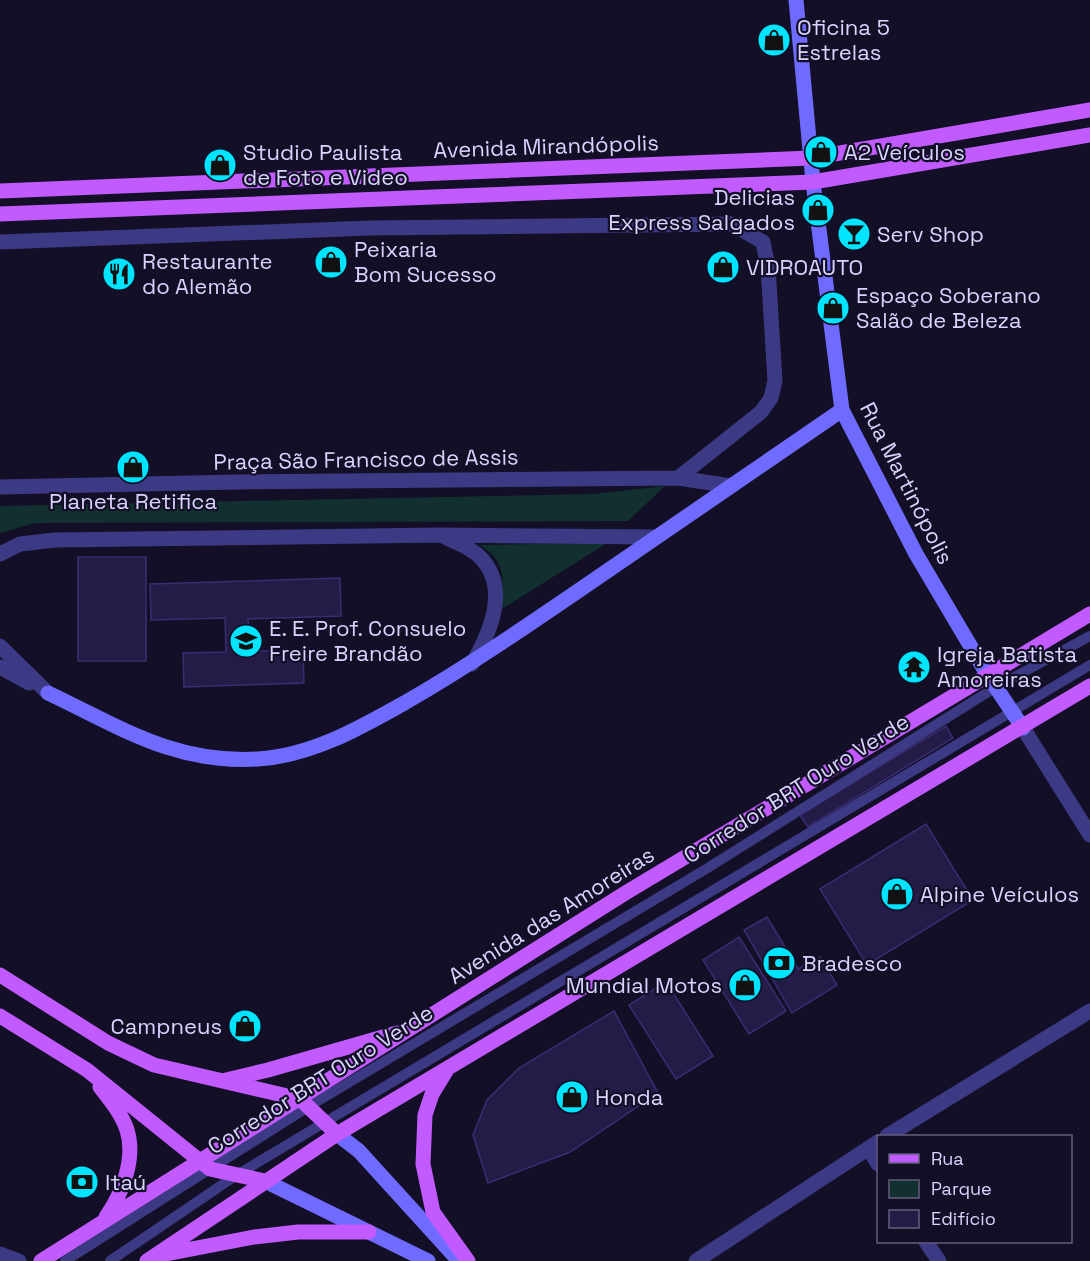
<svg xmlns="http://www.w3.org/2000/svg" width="1090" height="1261" font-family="'Space Grotesk',sans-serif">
	<rect width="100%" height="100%" fill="#130f26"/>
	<path fill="#12302f" d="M665,486L628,521L35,523L0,533V506L593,494Z
		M607,543L502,609C503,580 507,560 479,545Z"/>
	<path fill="#241b47" stroke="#3b2d73" stroke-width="1.5" d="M78,557H146V661H78Z
		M340,578L341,616L248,619L251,651L303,650L304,683L184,687L183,653L226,652L225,618L151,620L150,584Z
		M946,726L953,738L808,827L800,815Z
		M926,824L973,900L867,965L820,889Z
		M767,917L798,969L820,957L837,985L792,1013L744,930Z
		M739,937L786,1011L749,1034L703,960Z
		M666,982L713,1056L676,1079L629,1005Z
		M614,1011L658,1093L570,1152L488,1183L473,1135L487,1100L519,1068Z"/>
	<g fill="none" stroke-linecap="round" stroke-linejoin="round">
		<path stroke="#3d3a85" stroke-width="10" d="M65,1261L308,1107L706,869L996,687L1090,636
			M110,1261L235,1176L1090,665"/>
		<path stroke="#3d3a85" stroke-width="15" d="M0,242L370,228L732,224L763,242L768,267L775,381L771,398L761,412L678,478
			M0,487L237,482L678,478L731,486
			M443,536C454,542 470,547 479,556C511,587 490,633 472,664
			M0,554L20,544L55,540L440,535L656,537
			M0,646L48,693
			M0,667L29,683
			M1023,728L1090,835
			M887,1136L1090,1011
			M868,1148L878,1164
			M926,1242L939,1261
			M0,1254L19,1261
			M696,1261L878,1142"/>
		<path stroke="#6f6bff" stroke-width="15" d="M796,0L813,182L842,410L916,554L987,674L1023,728
			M48,693C120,727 174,764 258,759C311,756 360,728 406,702C472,664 534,621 597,578C679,522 760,466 842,410
			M337,1134L359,1151L459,1261
			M265,1181L428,1261"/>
		<path stroke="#c25bff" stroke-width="15" d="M0,191L811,158L1090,110
			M0,214L813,182L1090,135
			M0,975L108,1043L154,1065L300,1099L337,1134
			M0,1016L87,1070L210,1169L265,1181
			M446,1071L432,1094L425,1115L423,1164L433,1212L468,1261
			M226,1080L268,1070L397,1033
			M100,1087C110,1100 122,1114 127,1130C136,1159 122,1194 106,1217
			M160,1255L254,1237L298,1232H369
			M41,1261L627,892L1090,614
			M147,1261L337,1134L1090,686"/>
	</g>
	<defs>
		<g id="shop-disc" transform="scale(1.725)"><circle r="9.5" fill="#00e5ff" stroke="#130f26"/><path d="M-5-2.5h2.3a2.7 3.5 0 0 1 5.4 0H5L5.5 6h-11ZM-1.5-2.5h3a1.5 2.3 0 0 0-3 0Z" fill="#111"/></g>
		<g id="bar-disc" transform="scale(1.725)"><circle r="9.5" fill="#00e5ff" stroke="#130f26"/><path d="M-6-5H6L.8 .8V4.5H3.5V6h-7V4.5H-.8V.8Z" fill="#111"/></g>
		<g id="restaurant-disc" transform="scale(1.725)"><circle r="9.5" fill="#00e5ff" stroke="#130f26"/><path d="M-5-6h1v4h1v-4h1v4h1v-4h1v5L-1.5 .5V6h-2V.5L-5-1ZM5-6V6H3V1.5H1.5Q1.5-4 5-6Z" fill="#111"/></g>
		<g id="school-disc" transform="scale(1.725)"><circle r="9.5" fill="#00e5ff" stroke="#130f26"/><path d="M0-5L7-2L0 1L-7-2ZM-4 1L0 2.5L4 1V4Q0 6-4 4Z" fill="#111"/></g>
		<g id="temple-disc" transform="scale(1.725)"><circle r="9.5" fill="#00e5ff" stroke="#130f26"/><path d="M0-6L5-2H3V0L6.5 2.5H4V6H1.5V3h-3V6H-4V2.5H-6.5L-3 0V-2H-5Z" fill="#111"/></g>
		<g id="bank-disc" transform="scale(1.725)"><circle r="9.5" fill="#00e5ff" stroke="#130f26"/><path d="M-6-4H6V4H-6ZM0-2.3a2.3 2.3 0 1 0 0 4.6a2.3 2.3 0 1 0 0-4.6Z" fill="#111"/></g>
	</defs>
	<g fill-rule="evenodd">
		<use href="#shop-disc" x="774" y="40"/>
		<use href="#shop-disc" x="821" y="152"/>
		<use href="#shop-disc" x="220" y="165"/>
		<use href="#shop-disc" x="818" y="210"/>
		<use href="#bar-disc" x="854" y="234"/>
		<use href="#shop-disc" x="331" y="262"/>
		<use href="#shop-disc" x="723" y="267"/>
		<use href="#restaurant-disc" x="119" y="274"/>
		<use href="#shop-disc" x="833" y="308"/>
		<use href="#shop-disc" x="133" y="467"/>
		<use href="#school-disc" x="246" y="641"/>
		<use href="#temple-disc" x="914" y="667"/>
		<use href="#shop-disc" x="897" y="894"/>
		<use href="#bank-disc" x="779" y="963"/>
		<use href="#shop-disc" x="745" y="985"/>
		<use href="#shop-disc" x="245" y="1026"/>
		<use href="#shop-disc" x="572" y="1097"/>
		<use href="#bank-disc" x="82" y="1182"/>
	</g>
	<g text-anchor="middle" stroke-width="4.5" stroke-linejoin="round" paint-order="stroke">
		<g font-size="22" fill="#d9d4ff" stroke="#130f26" text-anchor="start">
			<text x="797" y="35">Oficina 5<tspan x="797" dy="25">Estrelas</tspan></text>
			<text x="243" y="160">Studio Paulista<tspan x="243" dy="25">de Foto e Video</tspan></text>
			<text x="844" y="160">A2 Veículos</text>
			<text x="795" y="205" text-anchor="end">Delicias<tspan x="795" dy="25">Express Salgados</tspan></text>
			<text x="877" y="242">Serv Shop</text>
			<text x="354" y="257">Peixaria<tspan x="354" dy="25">Bom Sucesso</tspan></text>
			<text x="142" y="269">Restaurante<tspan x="142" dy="25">do Alemão</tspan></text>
			<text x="746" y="275">VIDROAUTO</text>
			<text x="856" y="303">Espaço Soberano<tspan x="856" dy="25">Salão de Beleza</tspan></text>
			<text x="133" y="509" text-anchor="middle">Planeta Retifica</text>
			<text x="269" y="636">E. E. Prof. Consuelo<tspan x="269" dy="25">Freire Brandão</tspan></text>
			<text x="937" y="662">Igreja Batista<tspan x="937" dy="25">Amoreiras</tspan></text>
			<text x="920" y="902">Alpine Veículos</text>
			<text x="802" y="971">Bradesco</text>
			<text x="722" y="993" text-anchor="end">Mundial Motos</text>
			<text x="222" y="1034" text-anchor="end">Campneus</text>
			<text x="595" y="1105">Honda</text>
			<text x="105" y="1190">Itaú</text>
		</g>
		<g font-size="22" fill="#d9d4ff" stroke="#130f26">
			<text transform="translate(546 146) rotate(-2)" y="8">Avenida Mirandópolis</text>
			<text transform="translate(366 459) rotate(-1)" y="8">Praça São Francisco de Assis</text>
			<text transform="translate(907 483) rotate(63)" y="8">Rua Martinópolis</text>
			<text transform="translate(796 788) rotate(-32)" y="8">Corredor BRT Ouro Verde</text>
			<text transform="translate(551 915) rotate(-32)" y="8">Avenida das Amoreiras</text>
			<text transform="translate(320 1079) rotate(-32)" y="8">Corredor BRT Ouro Verde</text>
		</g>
	</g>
	<rect x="877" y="1135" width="195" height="108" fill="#130f26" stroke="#625e7d" stroke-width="1.5"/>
	<rect x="889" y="1154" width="30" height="9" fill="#c25bff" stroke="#625e7d" stroke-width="1.5"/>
	<text x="931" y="1165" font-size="18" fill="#d9d4ff">Rua</text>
	<rect x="889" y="1180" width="30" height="18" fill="#12302f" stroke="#625e7d" stroke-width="1.5"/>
	<text x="931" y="1195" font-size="18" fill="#d9d4ff">Parque</text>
	<rect x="889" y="1210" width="30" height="18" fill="#241b47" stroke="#625e7d" stroke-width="1.5"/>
	<text x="931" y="1225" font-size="18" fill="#d9d4ff">Edifício</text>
</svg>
